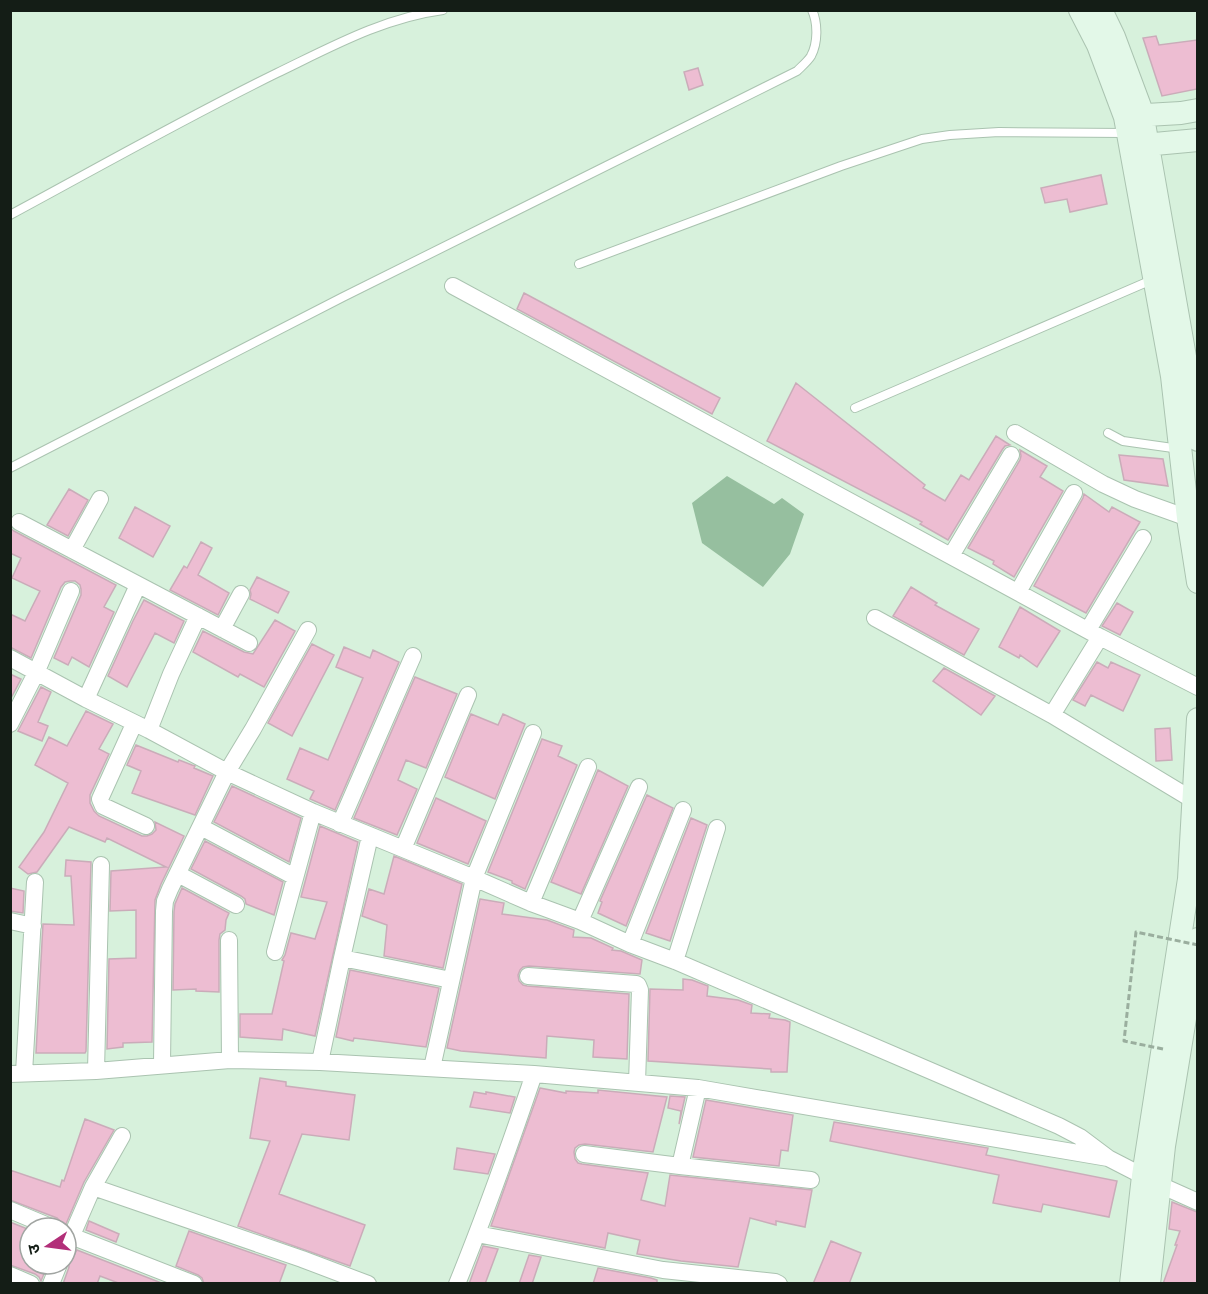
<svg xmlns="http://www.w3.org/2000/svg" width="1208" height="1294" font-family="'Space Grotesk','Noto Sans Devanagari',sans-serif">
	<rect width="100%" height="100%" fill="#d7f1dc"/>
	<path fill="#96bf9f" d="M727,476L774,504L782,498L804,514L790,554L763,587L702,543L692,503Z"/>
	<path fill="#edbdd2" stroke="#caacb9" stroke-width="1.5" d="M1156,36L1159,45L1197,40V89L1162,96L1143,38Z
		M698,68L703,85L689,90L684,72Z
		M1101,175L1107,204L1070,212L1067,199L1045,203L1041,188Z
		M524,293L720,398L712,414L517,309Z
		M796,383L925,485L923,488L945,501L961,475L969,480L996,436L1010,445L1005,446L1002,450L948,540L920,524L922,522L767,441Z
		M1020,450L1047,466L1040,477L1063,491L1014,577L993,564L994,561L968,548L1020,460L1021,456Z
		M1119,455L1163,459L1168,486L1124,480Z
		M69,489L88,500L68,536L47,525Z
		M1084,494L1109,512L1112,507L1140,522L1086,613L1034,586L1083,498Z
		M135,507L170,526L153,557L119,538Z
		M10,528L14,531L116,585L104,607L114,612L89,667L72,657L68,665L54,658L81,595V589L80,585L75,581H70L65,582L61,587L31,658L10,647V614L25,621L40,591L12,578L21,558L10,553Z
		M201,542L212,548L198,575L229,593L218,615L170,590L184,566L187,568Z
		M257,577L289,592L278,613L250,599L251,594L250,590Z
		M911,587L937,603L935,605L979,629L964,655L893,616Z
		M144,600L184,621L174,643L155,633L127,687L108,676L133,621Z
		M1117,603L1133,612L1120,635L1102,626Z
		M1020,607L1060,631L1037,667L1020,655L1019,658L999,647Z
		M275,620L295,631L264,687L240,674L238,677L193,652L203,631L244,652L253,654Z
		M312,644L334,655L292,736L268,723Z
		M344,647L370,658L373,650L399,662L335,810L310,799L314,791L287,779L300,748L328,760L363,678L336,667Z
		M1097,662L1108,668L1111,662L1140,675L1123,711L1091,695L1085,706L1073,700Z
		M944,668L995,696L981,715L933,681Z
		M10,674L21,679L10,700Z
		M415,677L457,694L426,768L406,760L398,780L417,789L397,835L354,818Z
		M41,687L51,692L38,722L48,726L42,741L18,731Z
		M86,711L113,724L99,749L109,754L90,795V803L94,811L99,816L142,836H147L152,834L156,830L155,822L184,836L161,884L155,900L152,1042L123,1043V1047L107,1049L109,959L136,958V910L110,911L111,871L166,867L107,838L105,842L69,827L37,872L28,874L19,867L44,832L68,783L35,765L49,737L67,746Z
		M471,714L498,725L503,714L525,724L495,799L445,777Z
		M1170,728L1172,760L1156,761L1155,729Z
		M542,739L562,746L558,756L577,765L525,889L512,883V881L488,872Z
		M136,745L178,762L179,760L192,765L195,766L194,768L213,776L195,815L132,793L141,771L127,765Z
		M598,770L628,786L581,894L551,882Z
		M232,786L301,818L289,862L214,822Z
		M647,795L673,808L626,926L598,913L602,902L600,901Z
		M436,798L486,821L468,864L417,843Z
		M691,818L707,825L670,941L646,933Z
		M320,826L358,842L315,1036L283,1029L282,1040L240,1037V1014H272L284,961L282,960L285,955L291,933L315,939L327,902L301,897Z
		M205,841L283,882L274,915L246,904L245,899L241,896L191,869Z
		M394,856L462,884L443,968L384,956L387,925L362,916L369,889L384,894Z
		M66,860L91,862L86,1051L85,1053H36L43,924L74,925L71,876H65Z
		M10,888L24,891L23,913L10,911Z
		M182,888L229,913L226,920L225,930L220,934L219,940V992L196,991V989L173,990L174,912L175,904Z
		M480,899L504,903L502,914L547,920L574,930L573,937L591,938L613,948L612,950L621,951L642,960L640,974L529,966L523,967L520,970L518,975L519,981L523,985L527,986L629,994L627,1059L593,1057L594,1040L547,1036L546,1058L497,1054L461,1051L447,1048Z
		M350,970L439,988L426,1047L354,1038L353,1041L336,1037Z
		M683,979L692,980L708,986L707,996L738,1000L752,1005L751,1013L770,1014L769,1018L785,1020L790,1022L787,1072H771V1069L648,1061L650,989L683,990Z
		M260,1078L286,1082V1086L355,1095L349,1140L302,1134L279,1194L365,1225L350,1266L238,1226L270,1141L250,1138Z
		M540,1088L566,1093V1091L598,1093V1090L667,1097L653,1152L585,1144L579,1145L575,1148L574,1152L575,1159L578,1163L582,1164L648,1173L641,1200L665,1206L670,1175L812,1190L805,1227L776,1221V1225L750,1218L738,1267L681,1261L637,1254L640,1240L608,1233L605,1248L491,1226Z
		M474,1092L486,1094V1092L515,1097L510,1113L470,1107Z
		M670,1096L685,1097L679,1124L681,1111L668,1108Z
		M706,1100L793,1115L788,1151L781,1150L779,1166L693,1157Z
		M85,1119L114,1130L84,1182L66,1224H63L57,1218L10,1200V1170L60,1187L62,1180L64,1181Z
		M834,1122L988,1148L986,1155L1117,1181L1109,1217L1043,1204L1041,1212L993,1203L999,1175L830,1141Z
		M457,1148L495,1154L488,1174L454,1169Z
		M1172,1202L1197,1212V1284H1163L1177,1245H1175L1180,1231L1169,1229Z
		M89,1221L119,1234L116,1242L86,1230Z
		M10,1222L30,1230V1264H48L41,1281L39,1277L35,1274L10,1265Z
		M189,1231L286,1265L279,1284H204L202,1278L198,1275L176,1266Z
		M831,1241L861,1253L849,1284H813Z
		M483,1246L498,1249L485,1284H469Z
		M77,1250L164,1284H121L100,1276L97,1284H63L69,1267L68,1259L73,1257Z
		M529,1255L541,1257L532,1284H519Z
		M598,1268L651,1278L657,1280V1284H593Z"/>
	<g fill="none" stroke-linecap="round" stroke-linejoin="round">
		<g stroke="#aac3b0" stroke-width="10">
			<path id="lane" d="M10,215C99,167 187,117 277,73C331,47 383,18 443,10
				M579,264L841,166L922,139L950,135L999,132L1126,133
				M855,408L1154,279
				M1108,433L1123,441L1180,449
				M10,468L343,297L797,71C802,66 808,61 811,56C818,43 818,23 812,10"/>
		</g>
		<g stroke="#aac3b0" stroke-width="18">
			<path id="street" d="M453,286L1100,637L1198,687
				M1015,433L1103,484L1135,499L1188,518
				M19,522L249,643
				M72,550L100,499
				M951,556L1011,455
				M1018,592L1074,493
				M875,618L1052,715L1193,800
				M222,629L241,594
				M1088,630L1143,538
				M10,658L86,699L149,730L227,772L313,812L474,878L531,903L580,921L630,944L675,961L1059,1126L1080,1137L1108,1158
				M86,699L138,585
				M1052,715L1100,637
				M10,724L36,673L71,591
				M134,724L100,799L103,806L146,826
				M149,730L171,674L198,616
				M340,824L413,656
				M201,827L295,877
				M403,849L468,695
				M178,874L236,905
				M531,903L588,767
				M10,921L33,926
				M580,921L639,787
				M229,940L230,1060
				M630,944L683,810
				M275,952L313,812
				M342,958L370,836
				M675,961L717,828
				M528,976L636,984L638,985L640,990L637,1083
				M320,1062L342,958L451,980
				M162,1064L164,911L165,901L170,889L227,772L253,729L308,630
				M432,1068L474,878L533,733
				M96,1071L101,865
				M24,1073L35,882
				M10,1074L96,1071L230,1060L320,1062L534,1074L698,1088L1108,1158L1143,1176
				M584,1154L680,1166L811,1180
				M680,1166L698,1088
				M1160,1185L1198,1202
				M93,1187L302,1259L368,1284
				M10,1210L53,1228
				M66,1234L194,1284
				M477,1234L663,1270L775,1282L779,1284
				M66,1249L93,1187L122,1136
				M10,1275L31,1284
				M51,1284L59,1264
				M457,1284C485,1215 510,1145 534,1074"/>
		</g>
		<g stroke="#aac3b0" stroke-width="24">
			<path id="secondary" d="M1080,10L1098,45L1125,117L1172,376L1188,518L1198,582
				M1101,10L1114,37L1142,112L1188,374L1198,440
				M1129,116L1181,113L1198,110
				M1133,146L1198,140
				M1131,1284L1143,1176L1189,879L1198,719
				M1149,1284L1164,1146L1198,939"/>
		</g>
		<use href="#lane" stroke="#fff" stroke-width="8"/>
		<use href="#street" stroke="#fff" stroke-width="16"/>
		<use href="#secondary" stroke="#e3f8e8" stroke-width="22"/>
		<path stroke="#9aae9e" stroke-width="3" stroke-dasharray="6 3" stroke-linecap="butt" d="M1163,1049L1124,1041L1136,932L1198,945"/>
	</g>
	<rect width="1208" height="1294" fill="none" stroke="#141d16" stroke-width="24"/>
	<g transform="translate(48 1246) rotate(257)"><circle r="28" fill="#ffffff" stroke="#a1a5a2" stroke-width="1.5"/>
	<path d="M0-4.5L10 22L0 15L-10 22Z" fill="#b22f79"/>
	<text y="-9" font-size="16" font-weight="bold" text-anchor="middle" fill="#141d16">उ</text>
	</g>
</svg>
